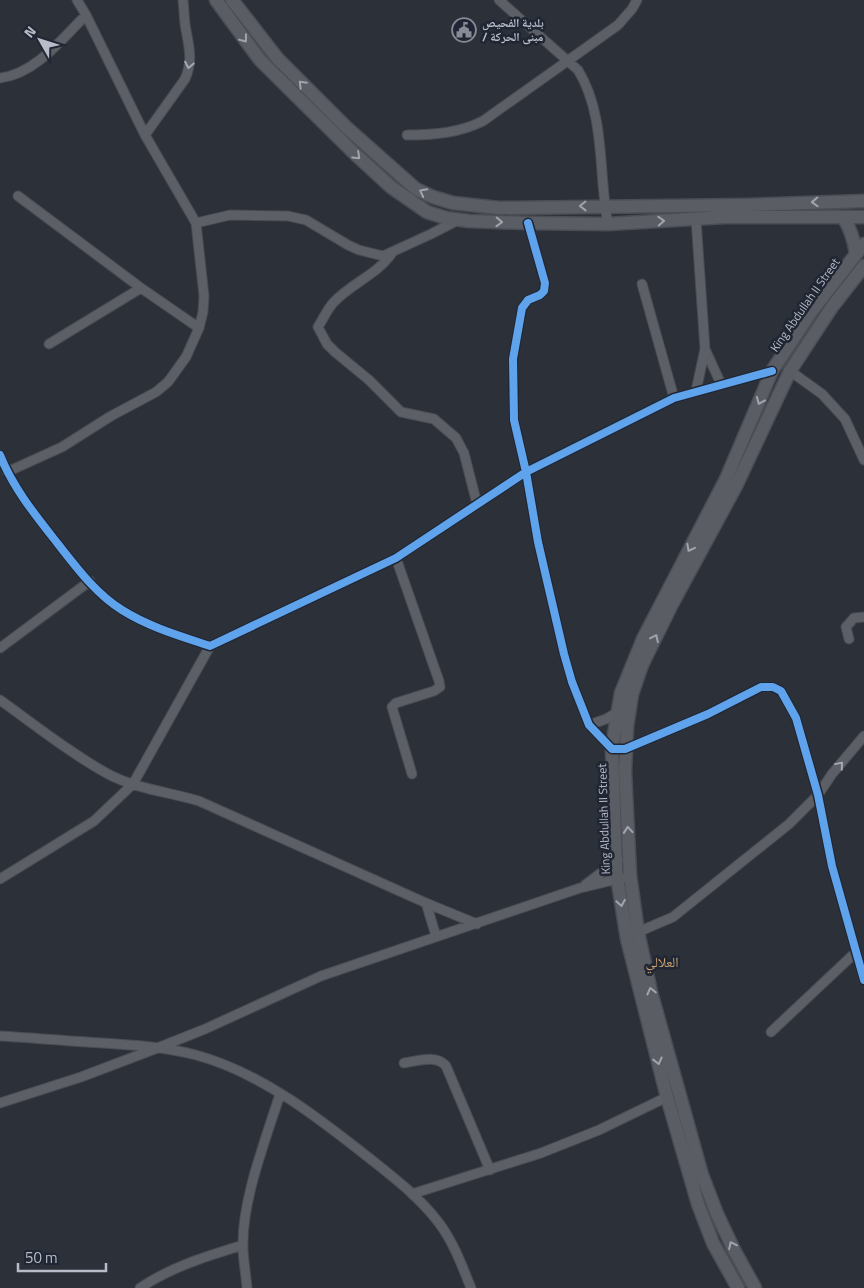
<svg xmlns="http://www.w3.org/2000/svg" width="864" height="1288" font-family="'Titillium Web','Noto Naskh Arabic',sans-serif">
	<rect width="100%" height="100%" fill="#2c3038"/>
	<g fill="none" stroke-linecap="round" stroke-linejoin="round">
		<g stroke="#484b51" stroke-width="11">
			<path id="street" d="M499,0L578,70C606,116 598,173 608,224
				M0,78C35,74 62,39 86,15
				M145,135L185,79C194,59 188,44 185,24C184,16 184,8 183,0
				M407,135C434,135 459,133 483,121L618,25L632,9L637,0
				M18,196L141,288L199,328
				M196,223L230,215L288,216L306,220L348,245L359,250L383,256L431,234L458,220
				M528,223L545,283L544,291L540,295L528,300L522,308L513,359L514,420L526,472L538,542L564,654L572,682L589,725L612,749H625L708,714L761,687H773L781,691L796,718L818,795L832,866L864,980
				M392,253C377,275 350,284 333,303C327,310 323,319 318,327L327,344L335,352L369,380L401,412L434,419L456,438L464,453L477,504
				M642,284L674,398
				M49,344L141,288
				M705,349L721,384
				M790,371L822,394L845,419L864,460
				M696,391L705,349L696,219
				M0,455C13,488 36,516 58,544C77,568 96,594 122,610C149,627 180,636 210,646L396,558L526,472L674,398L772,371
				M7,472L62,447L111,416L156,392L168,382L186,357L199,328L203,312L204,296L196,223L145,135L86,15L77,0
				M396,558L439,681L440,687L434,691L396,703L392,707L412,774
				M849,639L846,627L854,618L864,617
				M0,648L90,581
				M0,700C35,725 70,753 108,774C136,789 169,792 199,801L426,903L477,924
				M589,725L606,719L616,713
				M0,879L94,821L133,784L210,646
				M585,885L618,860
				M426,903L436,936
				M638,932L673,917L789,824L818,795L832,774L864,736
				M771,1032L856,952
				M0,1036C34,1038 68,1041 102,1043C134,1045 165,1047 196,1055C262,1073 320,1119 373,1161C397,1180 421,1199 439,1223C454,1243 462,1266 471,1288
				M404,1063C418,1061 436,1054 446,1066L490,1170
				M0,1103L81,1077L160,1047L205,1029L321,976L580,888L622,878
				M412,1194L541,1153L599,1130L667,1097
				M140,1288C171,1267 207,1256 243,1245
				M247,1288C246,1274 243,1260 243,1246C242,1199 266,1139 280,1094"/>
		</g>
		<g stroke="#4a4d55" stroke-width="15">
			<path id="secondary" d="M216,0L260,60L354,153L391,187L427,212L446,218L469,221L528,223L608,224L725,217H864
				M232,0L278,59L346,127L416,189L433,197L453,203L499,208L746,205L864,201
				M843,217C851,229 854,240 856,254
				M738,1288L713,1243L698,1204L667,1097L627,939L616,870L612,749L615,728L621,693L643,639L726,479L772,371L811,312L864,244
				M755,1288L734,1250L717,1214L702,1175L651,992L638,932L630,875L625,771L627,727L632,694L642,665L671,606L736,486L790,371L832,307L864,266"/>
		</g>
		<use href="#street" stroke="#5c5f66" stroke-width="9"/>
		<use href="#secondary" stroke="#5a5e64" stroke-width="12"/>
		<g stroke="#202633" stroke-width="11">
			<path id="cycleway" d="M528,223L545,283L544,291L540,295L528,300L522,308L513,359L514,420L526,472L538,542L564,654L572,682L589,725L612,749H625L708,714L761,687H773L781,691L796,718L818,795L832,866L864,980
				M0,455C13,488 36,516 58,544C77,568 96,594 122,610C149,627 180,636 210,646L396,558L526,472L674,398L772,371"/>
		</g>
		<use href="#cycleway" stroke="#60a3ed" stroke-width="8"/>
	</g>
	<defs><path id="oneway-chevron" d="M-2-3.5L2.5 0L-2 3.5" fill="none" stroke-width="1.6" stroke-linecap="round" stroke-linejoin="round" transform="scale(1.25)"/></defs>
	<g stroke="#a0a4af">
		<use href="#oneway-chevron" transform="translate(244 39) rotate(53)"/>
		<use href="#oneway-chevron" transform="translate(302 84) rotate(-135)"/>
		<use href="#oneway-chevron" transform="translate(357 156) rotate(43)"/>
		<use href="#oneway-chevron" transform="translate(423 192) rotate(-153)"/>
		<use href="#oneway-chevron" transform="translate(815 202) rotate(178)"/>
		<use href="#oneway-chevron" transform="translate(583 206) rotate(179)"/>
		<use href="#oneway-chevron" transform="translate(661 221) rotate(-3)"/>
		<use href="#oneway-chevron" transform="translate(499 222) rotate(2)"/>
		<use href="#oneway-chevron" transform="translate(760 401) rotate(113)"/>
		<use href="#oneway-chevron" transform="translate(690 548) rotate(118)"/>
		<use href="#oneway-chevron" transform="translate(655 638) rotate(-64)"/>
		<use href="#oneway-chevron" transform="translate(628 830) rotate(-95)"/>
		<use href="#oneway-chevron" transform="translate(621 903) rotate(80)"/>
		<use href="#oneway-chevron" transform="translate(651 991) rotate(-104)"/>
		<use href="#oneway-chevron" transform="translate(658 1061) rotate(76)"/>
		<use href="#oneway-chevron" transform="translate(732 1245) rotate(-116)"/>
	</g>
	<g stroke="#a5a9b4">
		<use href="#oneway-chevron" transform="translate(189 65) rotate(101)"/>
		<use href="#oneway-chevron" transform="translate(840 765) rotate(-50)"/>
	</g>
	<defs>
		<g id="civic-ring" transform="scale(1.25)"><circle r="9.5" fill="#202633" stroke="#868b96" stroke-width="1.5"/><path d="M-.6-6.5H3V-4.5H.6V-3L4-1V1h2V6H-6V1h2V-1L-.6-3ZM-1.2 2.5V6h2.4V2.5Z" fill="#868b96"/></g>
	</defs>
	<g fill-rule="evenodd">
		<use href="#civic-ring" x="464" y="30"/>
	</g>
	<g text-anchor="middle" stroke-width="5" stroke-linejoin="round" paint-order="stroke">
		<g font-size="12" font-weight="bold" fill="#b7bcc8" stroke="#202633" text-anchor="start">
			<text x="482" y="27">بلدية الفحيص<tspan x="482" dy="14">/ مبنى الحركة</tspan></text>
		</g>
		<g font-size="12" fill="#b7bcc8" stroke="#202633">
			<text transform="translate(805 305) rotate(-55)" y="4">King Abdullah II Street</text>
			<text transform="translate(604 819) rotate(-92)" y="4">King Abdullah II Street</text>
		</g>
		<g font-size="14" fill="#cba26f" stroke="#202633">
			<text x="662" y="967">العلالي</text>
		</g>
	</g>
	<g transform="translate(40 40) rotate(309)" stroke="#202633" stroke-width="4" paint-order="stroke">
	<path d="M0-4L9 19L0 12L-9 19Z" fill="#b7bcc8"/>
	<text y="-8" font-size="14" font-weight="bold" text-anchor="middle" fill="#b7bcc8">N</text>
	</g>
	<path d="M18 1263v8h88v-8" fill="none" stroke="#b7bcc8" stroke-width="2.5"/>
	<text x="25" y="1263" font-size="15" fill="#b7bcc8" stroke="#202633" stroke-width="4" paint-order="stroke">50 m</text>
</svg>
